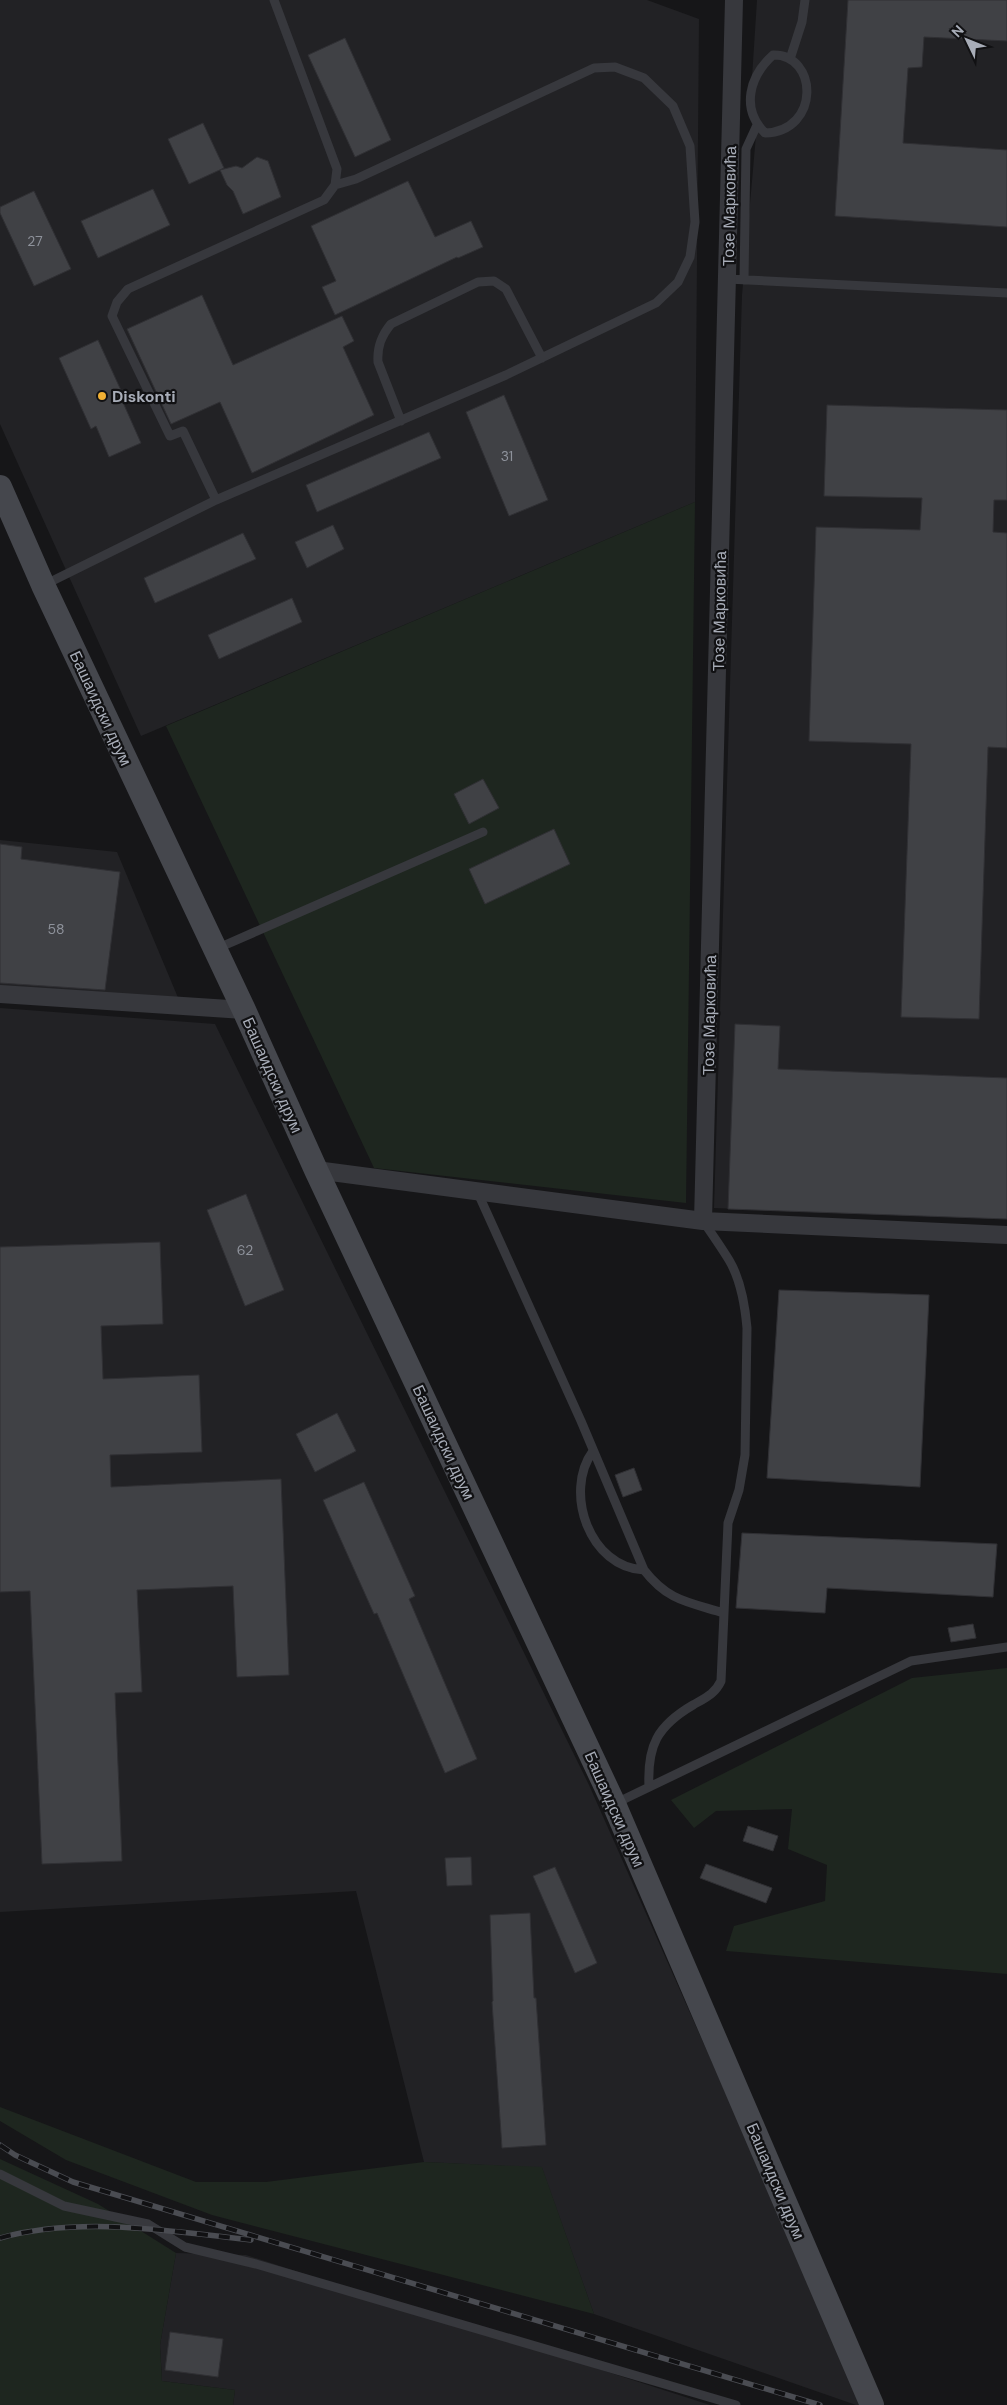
<svg xmlns="http://www.w3.org/2000/svg" width="1007" height="2405" font-family="'DM Sans',sans-serif">
	<rect width="100%" height="100%" fill="#161618"/>
	<path fill="#222225" d="M0,0H647L699,19L695,502L141,736L0,424Z
		M757,0H1007V1219L714,1208L742,295L757,124L751,93Z
		M0,840L117,852L179,1000L0,989Z
		M0,1008L215,1024L589,1785L864,2405H856L594,2314L542,2168L424,2162L356,1891L0,1912Z
		M176,2253L246,2255L710,2405H233L235,2390L162,2381L160,2345Z"/>
	<path fill="#1e261f" d="M695,502L686,1203L374,1168L166,726Z
		M1007,1668V1974L726,1951L734,1926L825,1901L827,1865L788,1849L792,1809L716,1811L694,1828L671,1800L912,1678Z
		M0,2107L196,2182H266L424,2162L542,2167L594,2314L212,2215L66,2160L0,2121Z
		M0,2159L98,2204L176,2253L160,2345L162,2381L235,2390L233,2405H0Z"/>
	<path fill="#404145" stroke="#303034" d="M848,0H1007V41L924,37L922,67L908,68L903,143L1007,150V227L835,216Z
		M345,38L391,140L355,157L308,55Z
		M203,123L224,168L189,184L168,139Z
		M257,157L268,161L281,197L243,214L233,191L227,185L220,170L236,166L242,168Z
		M408,181L435,237L471,221L483,247L458,258L457,257L335,315L322,287L336,281L311,226Z
		M153,189L170,225L98,258L81,221Z
		M34,191L71,269L34,286L0,213V207Z
		M202,295L233,365L342,316L354,341L343,347L374,415L252,473L220,402L171,424L127,329Z
		M98,340L124,397L121,398L141,443L109,457L96,426L91,429L59,358Z
		M504,395L548,500L509,516L466,412Z
		M827,405L1007,410V500H994L993,532L1007,533V748L988,747L979,1019L901,1017L911,744L809,741L816,527L920,530L922,498L824,496Z
		M429,432L441,458L317,512L306,485Z
		M333,525L344,549L307,568L295,542Z
		M243,533L256,559L155,603L144,578Z
		M292,598L302,622L219,659L208,635Z
		M483,779L499,808L469,824L454,794Z
		M554,829L570,864L485,904L469,869Z
		M0,844L22,847L21,859L120,872L105,990L0,983Z
		M735,1024L780,1026L778,1069L1007,1078V1219L728,1209Z
		M246,1194L284,1290L245,1306L207,1210Z
		M160,1242L163,1324L101,1326L103,1379L199,1375L202,1452L110,1455L111,1487L281,1479L289,1675L237,1677L233,1586L137,1590L142,1692L115,1693L122,1861L42,1864L30,1591L0,1592V1247Z
		M779,1290L929,1295L920,1487L767,1478Z
		M337,1413L356,1451L315,1472L296,1434Z
		M634,1468L642,1490L623,1497L615,1475Z
		M364,1482L415,1596L409,1599L477,1759L445,1773L377,1613L374,1614L323,1500Z
		M742,1533L997,1544L993,1597L827,1588L825,1613L736,1608Z
		M973,1624L976,1638L951,1642L948,1628Z
		M748,1826L778,1836L773,1851L743,1841Z
		M471,1857L472,1885L447,1886L445,1858Z
		M706,1864L772,1888L766,1903L700,1878Z
		M555,1867L597,1963L575,1973L533,1876Z
		M530,1913L534,1998H536L546,2145L502,2148L492,2002L493,2001L490,1915Z
		M170,2332L223,2339L218,2377L165,2370Z"/>
	<g fill="none" stroke-linecap="round" stroke-linejoin="round">
		<path stroke="#37383d" stroke-width="9" d="M773,55C818,54 821,131 765,133C740,108 750,76 773,55Z
			M790,59L802,22L805,0
			M727,279L1007,293
			M744,280L746,149L757,125
			M401,421L378,362C377,347 381,336 391,324L478,282L494,281L506,289L542,358
			M216,500L183,431L170,436L112,316L117,302L128,289L324,200L335,185L337,169L274,0
			M44,585L216,500L506,375L656,303L678,282L690,257L695,222L690,146L673,106L644,78L615,67L594,68L356,179L335,185
			M216,949L483,832
			M477,1191L581,1421L644,1570C668,1601 688,1602 724,1613
			M593,1451C563,1492 590,1568 644,1570
			M649,1787C647,1746 657,1726 693,1705C705,1698 715,1694 721,1681L728,1523L739,1490L745,1455L747,1328C745,1305 741,1280 729,1260C721,1247 712,1234 703,1221
			M614,1804L911,1661L1007,1647
			M0,2174L64,2206L148,2224L185,2247L256,2264L736,2405"/>
		<path stroke="#37383d" stroke-width="18" d="M0,994L244,1010
			M316,1170L703,1221L1007,1235
			M703,1221L734,0"/>
		<path stroke="#45474d" stroke-width="24" d="M0,487L43,585L244,1010L316,1170L614,1804L872,2405"/>
		<g stroke="#4a4c52" stroke-width="5.5">
			<path id="rail" d="M0,2145L15,2155L73,2182L820,2405
				M0,2238C81,2216 169,2231 251,2240"/>
		</g>
		<use href="#rail" stroke="#111113" stroke-width="4" stroke-dasharray="11" stroke-linecap="butt"/>
	</g>
	<circle fill="#f2b134" stroke="#111113" stroke-width="2" cx="102" cy="396" r="5"/>
	<g text-anchor="middle" stroke-width="4.5" stroke-linejoin="round" paint-order="stroke">
		<g font-size="14" fill="#8e929b">
			<text x="35" y="246">27</text>
			<text x="507" y="461">31</text>
			<text x="56" y="934">58</text>
			<text x="245" y="1255">62</text>
		</g>
		<g font-size="16" fill="#a8adb8" stroke="#111113">
			<text transform="translate(729 206) rotate(-89)" y="6">Тозе Марковића</text>
			<text transform="translate(719 611) rotate(-89)" y="6">Тозе Марковића</text>
			<text transform="translate(101 708) rotate(65)" y="6">Башаидски друм</text>
			<text transform="translate(709 1015) rotate(-89)" y="6">Тозе Марковића</text>
			<text transform="translate(273 1075) rotate(66)" y="6">Башаидски друм</text>
			<text transform="translate(444 1442) rotate(65)" y="6">Башаидски друм</text>
			<text transform="translate(615 1809) rotate(66)" y="6">Башаидски друм</text>
			<text transform="translate(776 2181) rotate(67)" y="6">Башаидски друм</text>
		</g>
		<g font-size="16" font-weight="bold" fill="#a8adb8" stroke="#111113" text-anchor="start">
			<text x="112" y="402">Diskonti</text>
		</g>
	</g>
	<g transform="translate(967 40) rotate(313)" stroke="#111113" stroke-width="4" paint-order="stroke">
	<path d="M0-4L9 19L0 12L-9 19Z" fill="#a8adb8"/>
	<text y="-8" font-size="14" font-weight="bold" text-anchor="middle" fill="#a8adb8">N</text>
	</g>
</svg>
